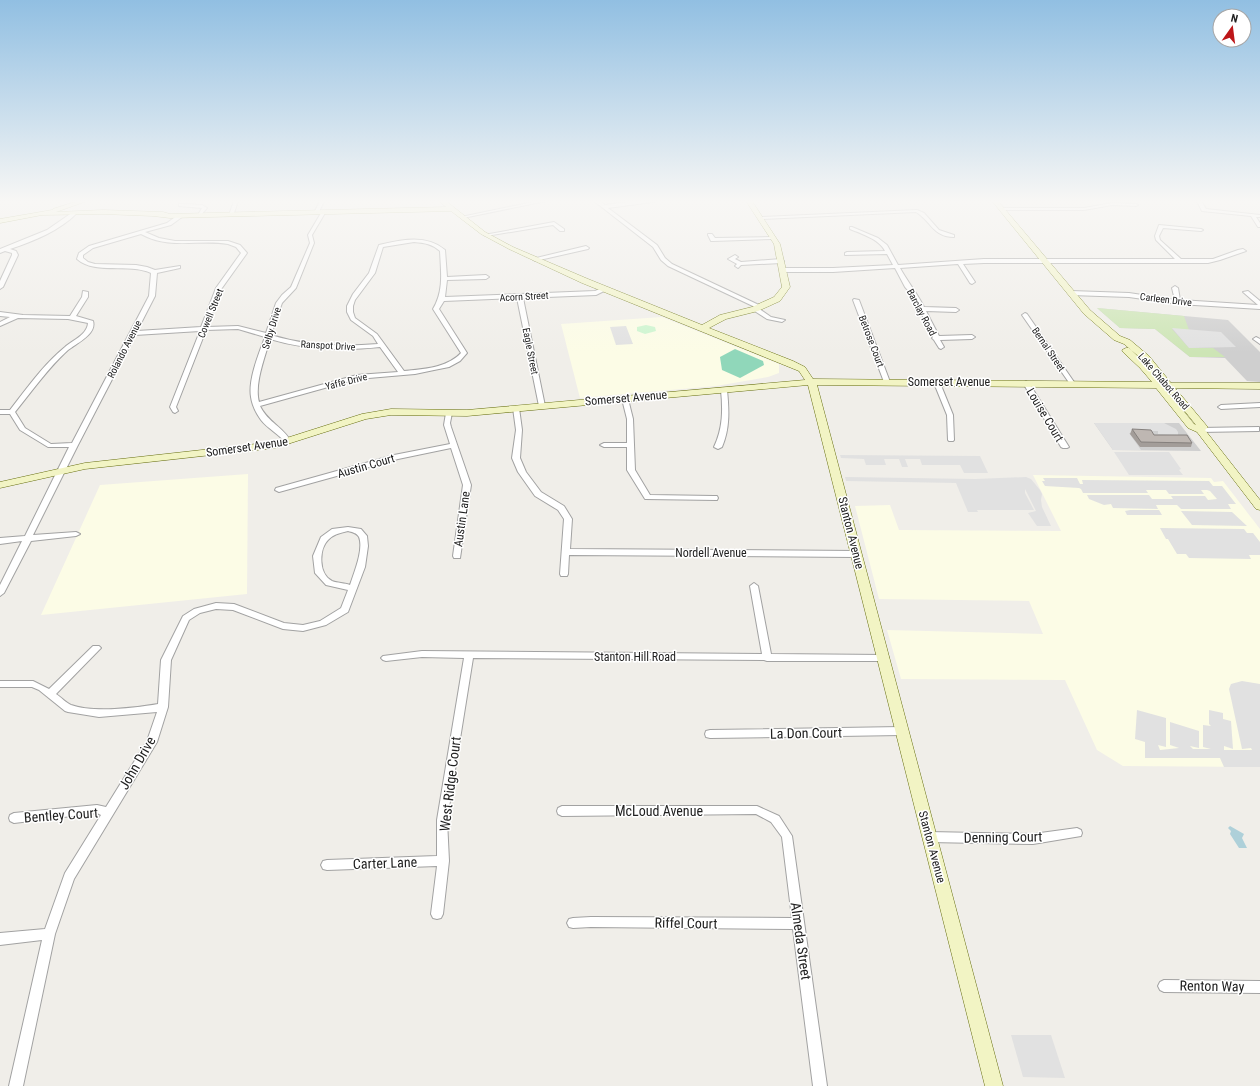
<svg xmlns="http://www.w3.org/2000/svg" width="1260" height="1086" font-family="'Roboto Condensed',sans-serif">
	<rect width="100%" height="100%" fill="#f0eee9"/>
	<path fill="#fcfce6" d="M662,317L779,364V373L768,377L716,386L580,398L561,324Z
		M248,474L247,594L41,615L100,485Z
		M1033,475L1211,478L1214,482L1223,481L1260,529V767L1123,766L1097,750L1065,680L901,679L887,630L1043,634L1029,601L879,599L855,506L890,505L899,530L1061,531Z"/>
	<path fill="#cfcfcf" d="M1097,308L1228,320L1260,352V382L1247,381L1225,358L1190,357L1155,329L1120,328Z
		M1094,423H1179L1201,451L1113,450Z"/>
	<path fill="#cde5b5" d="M1097,308L1184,316L1189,330L1172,329L1189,348H1213L1225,357H1190L1155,329L1120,328Z"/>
	<path fill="#ccf5ce" d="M646,325L655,327L656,331L645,334L637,331V327Z"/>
	<path fill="#90d7ba" d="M735,349L763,361L764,365L740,378L722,370L720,357Z"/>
	<path fill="#e1e1e1" d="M626,326L633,344L616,345L610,327Z
		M1172,328L1221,332L1236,347L1189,348Z
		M1094,423H1164L1176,429L1178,432V435L1158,434V431H1152L1153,434L1129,433L1141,450H1113Z
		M1114,452H1169L1181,469L1179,470L1183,475H1129Z
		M840,455L980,456L988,473H964L960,465H922L920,459H905L908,467H902L899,459H884L886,465H866L864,459L841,458Z
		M845,477L975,479L1026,477L1031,479L1040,490L1042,494L1041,500L1042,507L1051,526H1037L1028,513L1036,511L1025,489V493L1034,510H977L978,512H968L956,483L846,481Z
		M1043,478H1077L1080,484H1083L1082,480L1209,481L1213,486H1222L1236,504H1228L1231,509H1181L1177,505H1156L1158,509L1113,508L1111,504L1104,505L1089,499L1087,495H1149L1152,499H1173L1171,496H1205L1208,500L1217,499L1210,491L1207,490H1201L1204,494H1169L1166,490H1146L1148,493H1083L1081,489L1079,488L1045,486L1042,481H1045Z
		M1130,510H1159L1162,515H1127L1125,511Z
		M1181,511L1232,512L1247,526L1192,525Z
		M1160,528L1244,529L1247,533H1253L1260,542V555H1249L1251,559L1189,558L1186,554H1177L1168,539H1166Z
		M1242,681L1260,684V767H1224L1220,758H1145V742L1135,739L1137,710L1166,718V747L1158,745L1160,750L1179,748L1170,745V722L1199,731V748L1190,746L1193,749H1211L1203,747V725L1211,726L1209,724V710L1223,713V719L1231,721L1233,749L1224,746V750H1252L1251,748L1242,749L1229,689L1231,684Z
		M1011,1035H1051L1065,1078L1023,1077Z"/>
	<path fill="#aed0d9" d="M1230,826L1244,834L1242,838L1247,848H1239L1230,834L1231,831L1228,828Z"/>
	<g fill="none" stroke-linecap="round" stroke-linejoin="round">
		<g stroke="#a2a2a2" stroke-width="2">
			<path id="street" d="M234,201H238L234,213L231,216L229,215Z
				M320,201H324L318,214H314V213Z
				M538,201H546L463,218L461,217Z
				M594,201H599L605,205L635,201H654L652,202L608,208L657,245L665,258L672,264L761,306V308H758L771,317L785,320L782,322L767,319L753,310V308L755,307L668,266L661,260L653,247Z
				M1197,201H1201L1206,209L1260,215V217H1256L1260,223V227H1258L1251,216L1202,211Z
				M1112,203L1136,204L1138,205L1136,206L1112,205L1084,210H1002L1000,209L1002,208H1084Z
				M181,204L202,205L207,208L200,216L198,215L202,208L179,206V204Z
				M917,210L924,213L939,230L954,235V237C933,237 931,221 916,212L760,219L758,218L760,217Z
				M73,212L77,213C59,231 34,241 10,249L16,251L18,255L3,287L0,289V281L12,255V253L5,251L0,253V249L47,230Z
				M323,212L325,213L312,235L314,243L296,288L282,303L271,335C306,346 343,347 378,344L373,336L351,320L347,312V306L353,294L369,273L379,245C401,240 426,234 445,250L447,277L486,275L489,277L486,279L447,280L445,297L595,291L602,288H606V290L596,295L523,298L545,406L544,407L542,408L539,406L517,298L444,301L439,309L467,353L460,361L449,367L434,370L415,374L357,379L260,406C268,423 284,427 291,442L288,444L286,443C279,434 268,429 261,420C256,413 252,405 251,397C248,380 259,353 265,337L238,329L206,330L176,407L178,411L175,413L173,412L170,407L200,331L135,335L78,445L33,535L76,532L80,534L76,536L31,541L4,593L0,596V585L22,541L0,544V538L25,536L69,447H48L20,430L10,414H0V410H10C27,388 44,364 65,347C73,340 87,335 88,323L68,319L18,318L0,326V322L10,317L0,316V312L23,315L70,316L82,297L83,291L88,292V297L76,316L93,321C97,334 77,343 68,350C48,368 32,391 15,412L25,428L51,444L72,443L149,296L151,273C129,263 95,275 77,259L79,253L89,246L167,223L178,215H182V217L171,225L145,232L159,238L175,241H228L240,245L247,253L222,288L207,327L238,326L266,333L276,303L282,295L291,287L310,243L308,235L321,213ZM141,234C170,250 198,239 228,244L236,247L241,253L216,288L201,327L137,331L155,296L157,273L180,268V266L155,270L147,267L136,265L95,264L88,262L83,258V255L93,248ZM414,242C425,243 432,244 440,251C441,272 444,291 433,309L461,353C447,368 423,369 404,371L377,334L355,318L353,312V306L355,300L375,273L383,247ZM270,339C306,350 344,351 380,347L398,372L357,375L259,402C254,384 265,357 270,339Z
				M554,222L564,229V231H560L553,225L486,236L484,235Z
				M1159,225L1201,229L1203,230L1201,231L1163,228L1159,236L1160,240L1181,259H1213L1238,250L1243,249L1246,251L1220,260L1208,263H984L963,264L975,282L972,284L970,283L958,264L900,268C907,281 917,293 924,307L956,308L959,310L956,312L926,311L939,336L972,335L975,337L972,339L940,340L944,347L941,349L939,348L934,340L932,338L933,337L913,296L905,287L895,268L833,272H783L780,270L783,268H833L893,265L887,254L845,255V253L847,252L885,251C879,239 862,234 850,229V227H852L878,238L887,245L898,265L984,259H1175L1156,240L1155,236Z
				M708,234H712L715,238L773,237L775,238L773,239L713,241H711L708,235Z
				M586,246L589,248L588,249L535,261L532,259Z
				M735,255L738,257L735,259L741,262L781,259L784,261L781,263L741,265L738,268L735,266L737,264L728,259Z
				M1175,286L1178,288L1180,300L1258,305L1243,292L1248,291L1260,301V309L1178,304L1129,297L1071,295L1068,293L1071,291L1129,293L1175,300L1172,288Z
				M854,299L859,300L890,382L889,383L887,384L884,382L853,300Z
				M1025,313L1027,314L1074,382V384H1070L1022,315Z
				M1256,337L1260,339V344L1253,339Z
				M937,381L940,383L953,415L954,440L953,441H949L948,440L947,415L934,383Z
				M1026,381L1029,383L1069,447L1067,448H1063L1061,447L1023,383Z
				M724,388L727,390C729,410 730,428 722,447L718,449L714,447C723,428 723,410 721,390Z
				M625,397L628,399L633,419L635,470L650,495L714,496H717L718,498L717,500L645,499L627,470V447H604L600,445L604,443H627V419L622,399Z
				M1260,403V407L1221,409L1218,407L1221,405Z
				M516,406L519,408L522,430L520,458L526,472L541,492L564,506L572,519L570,549L856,551L860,554L856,557L569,555L568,574L567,576H561L560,574L564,519L558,510L535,496L518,472L512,458L516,430L513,408Z
				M449,411L452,413L450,423L451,427L471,485L460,558H454L453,556L463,485L451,448L398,459L279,492L275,490L276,488L394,455L450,444L444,425L446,413Z
				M1259,427V431L1200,432L1197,430L1200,428Z
				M348,527L361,529L367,536L368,546L365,567L348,612L326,625L303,631L283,629L233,610L216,609L200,613L189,620L171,660L168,707L157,742L74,879L55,934L23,1086H9L42,940L0,945V933L45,929L65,873L101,815L97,813L14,823L10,821L9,818L10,815L14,813L97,805L106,807L147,741L157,712L99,717L68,712L65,711L39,690L32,687H0V681H33L49,689L93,646H99L101,648L99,650L56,694C61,697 66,703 71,705C93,713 136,708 158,704L161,660L183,616L194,609L216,603L234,604L284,623L303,625L320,621L341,608L348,590L326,585L315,573L313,556L321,537L332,529ZM348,531C352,532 357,533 359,537C364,549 354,573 350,585C345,583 337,583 332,581C318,574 319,549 328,540C334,534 340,533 348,531Z
				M754,583L758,586L771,654L884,655L887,656L889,658L887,660L884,661H767L764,660L473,658L447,820L449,861L443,914L441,918L437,919L433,918L431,914L437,866L327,870L323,869L321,865L323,861L327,860L437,856V820L464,658L422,657L386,661L383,660L381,658L383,656L422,651L762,654L750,586Z
				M901,727L904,728L906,731L904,734L901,735L710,738L706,737L705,734L706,731L710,730Z
				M562,806H757L779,816L792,836L827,1086H813L793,929L591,927L573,928L569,927L567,923L569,919L573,918L591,917L792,918L782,837L771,822L756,814L562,816L558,814L557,811L558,808Z
				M1077,828L1081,830L1082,833L1081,836L1033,844L929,842L925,840L924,837L925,834L929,832L1033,834Z
				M1164,980L1260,981V993L1164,992L1160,990L1158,986L1160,982Z"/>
		</g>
		<g stroke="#676f11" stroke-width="1">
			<path id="secondary" d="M78,201H87L56,212L103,210L163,212L170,214L446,207L439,201H446L485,232L513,247L588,279L702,325L720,315L752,307L774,297L782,287L774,244L746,201H752L780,244L790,287L780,301L758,311L726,319L709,328L793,361L805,367L813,379L1152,382L1140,368L1123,352L1122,350L1126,348H1129L1146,364L1162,382L1143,360L1124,344L1114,340L1084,314L992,201H998L1090,310L1120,336L1130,340L1149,356L1171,383H1260V389L1175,388L1206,425L1208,427L1205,430L1260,500V510L1256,509L1197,432L1188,428L1156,388L817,385L1003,1086H985L808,385L467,416L391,415L366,419L275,448L85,469L0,488V482L85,463L274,442L362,414L391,409L467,410L805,380L799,371L582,283L509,249L481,234L451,211L170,218L153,216L103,214L42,215L0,223V219L52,210L53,209ZM1165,388H1166L1196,425L1194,424Z"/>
		</g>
		<use href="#street" fill="#fff" fill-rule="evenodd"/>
		<use href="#secondary" fill="#f2f4c4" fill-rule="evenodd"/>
	</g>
	<path fill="#a39d99" d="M1132,429L1154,435L1192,443L1191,447H1140L1130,434Z"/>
	<path fill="#beb7b2" stroke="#85807d" d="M1132,429L1151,430L1154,435H1187L1192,443L1141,442Z"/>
	<linearGradient id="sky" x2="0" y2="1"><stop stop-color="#91bfe2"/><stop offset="0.57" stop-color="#f8f7f5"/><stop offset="1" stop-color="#f8f7f5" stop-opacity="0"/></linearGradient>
	<rect width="1260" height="353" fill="url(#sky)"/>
	<g text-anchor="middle" stroke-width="3" stroke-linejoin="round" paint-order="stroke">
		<g font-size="10" fill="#212121" stroke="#fff">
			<text transform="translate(524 296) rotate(-3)" y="4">Acorn Street</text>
			<text transform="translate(1166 299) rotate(7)" y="4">Carleen Drive</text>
			<text transform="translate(922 312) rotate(62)" y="4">Barclay Road</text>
			<text transform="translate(210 313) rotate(-68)" y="4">Cowell Street</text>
			<text transform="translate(271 328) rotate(-73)" y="4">Selby Drive</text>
			<text transform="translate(872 341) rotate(69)" y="4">Betrose Court</text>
			<text transform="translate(328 345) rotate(3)" y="4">Ranspot Drive</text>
			<text transform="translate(124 349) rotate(-63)" y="4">Rolando Avenue</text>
			<text transform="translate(1049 349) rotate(56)" y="4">Bernal Street</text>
			<text transform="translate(531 351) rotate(79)" y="4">Eagle Street</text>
			<text transform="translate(346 381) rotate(-14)" y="4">Yaffe Drive</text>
			<text transform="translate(1164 381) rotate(49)" y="4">Lake Chabot Road</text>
		</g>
		<g font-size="12" fill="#212121" stroke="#fff">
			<text x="949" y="386">Somerset Avenue</text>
			<text transform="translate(626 398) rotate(-5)" y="4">Somerset Avenue</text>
			<text transform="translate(1045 415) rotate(59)" y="4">Louise Court</text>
			<text transform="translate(247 447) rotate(-8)" y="4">Somerset Avenue</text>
			<text transform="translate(366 466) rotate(-16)" y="4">Austin Court</text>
			<text transform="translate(462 519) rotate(-82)" y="4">Austin Lane</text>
			<text transform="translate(851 533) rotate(76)" y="4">Stanton Avenue</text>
			<text x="711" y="557">Nordell Avenue</text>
			<text x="635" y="661">Stanton Hill Road</text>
			<text transform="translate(932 847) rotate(75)" y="4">Stanton Avenue</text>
		</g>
		<g font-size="14" fill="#212121" stroke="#fff">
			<text transform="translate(806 733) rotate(-1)" y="5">La Don Court</text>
			<text transform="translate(137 763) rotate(-60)" y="5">John Drive</text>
			<text transform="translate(450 784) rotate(-83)" y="5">West Ridge Court</text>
			<text x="659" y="816">McLoud Avenue</text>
			<text transform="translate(61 815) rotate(-4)" y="5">Bentley Court</text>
			<text transform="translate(1003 837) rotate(-1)" y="5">Denning Court</text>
			<text transform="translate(385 863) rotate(-2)" y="5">Carter Lane</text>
			<text transform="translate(686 923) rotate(1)" y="5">Riffel Court</text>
			<text transform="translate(801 941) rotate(82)" y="5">Almeda Street</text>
			<text transform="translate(1212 986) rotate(1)" y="5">Renton Way</text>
		</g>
	</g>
	<g transform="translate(1232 28) rotate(14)"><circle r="19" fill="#ffffff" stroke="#a6a6a6"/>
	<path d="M0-3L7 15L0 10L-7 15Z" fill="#bd1619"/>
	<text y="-6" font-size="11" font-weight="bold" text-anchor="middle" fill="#212121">N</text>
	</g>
</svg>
